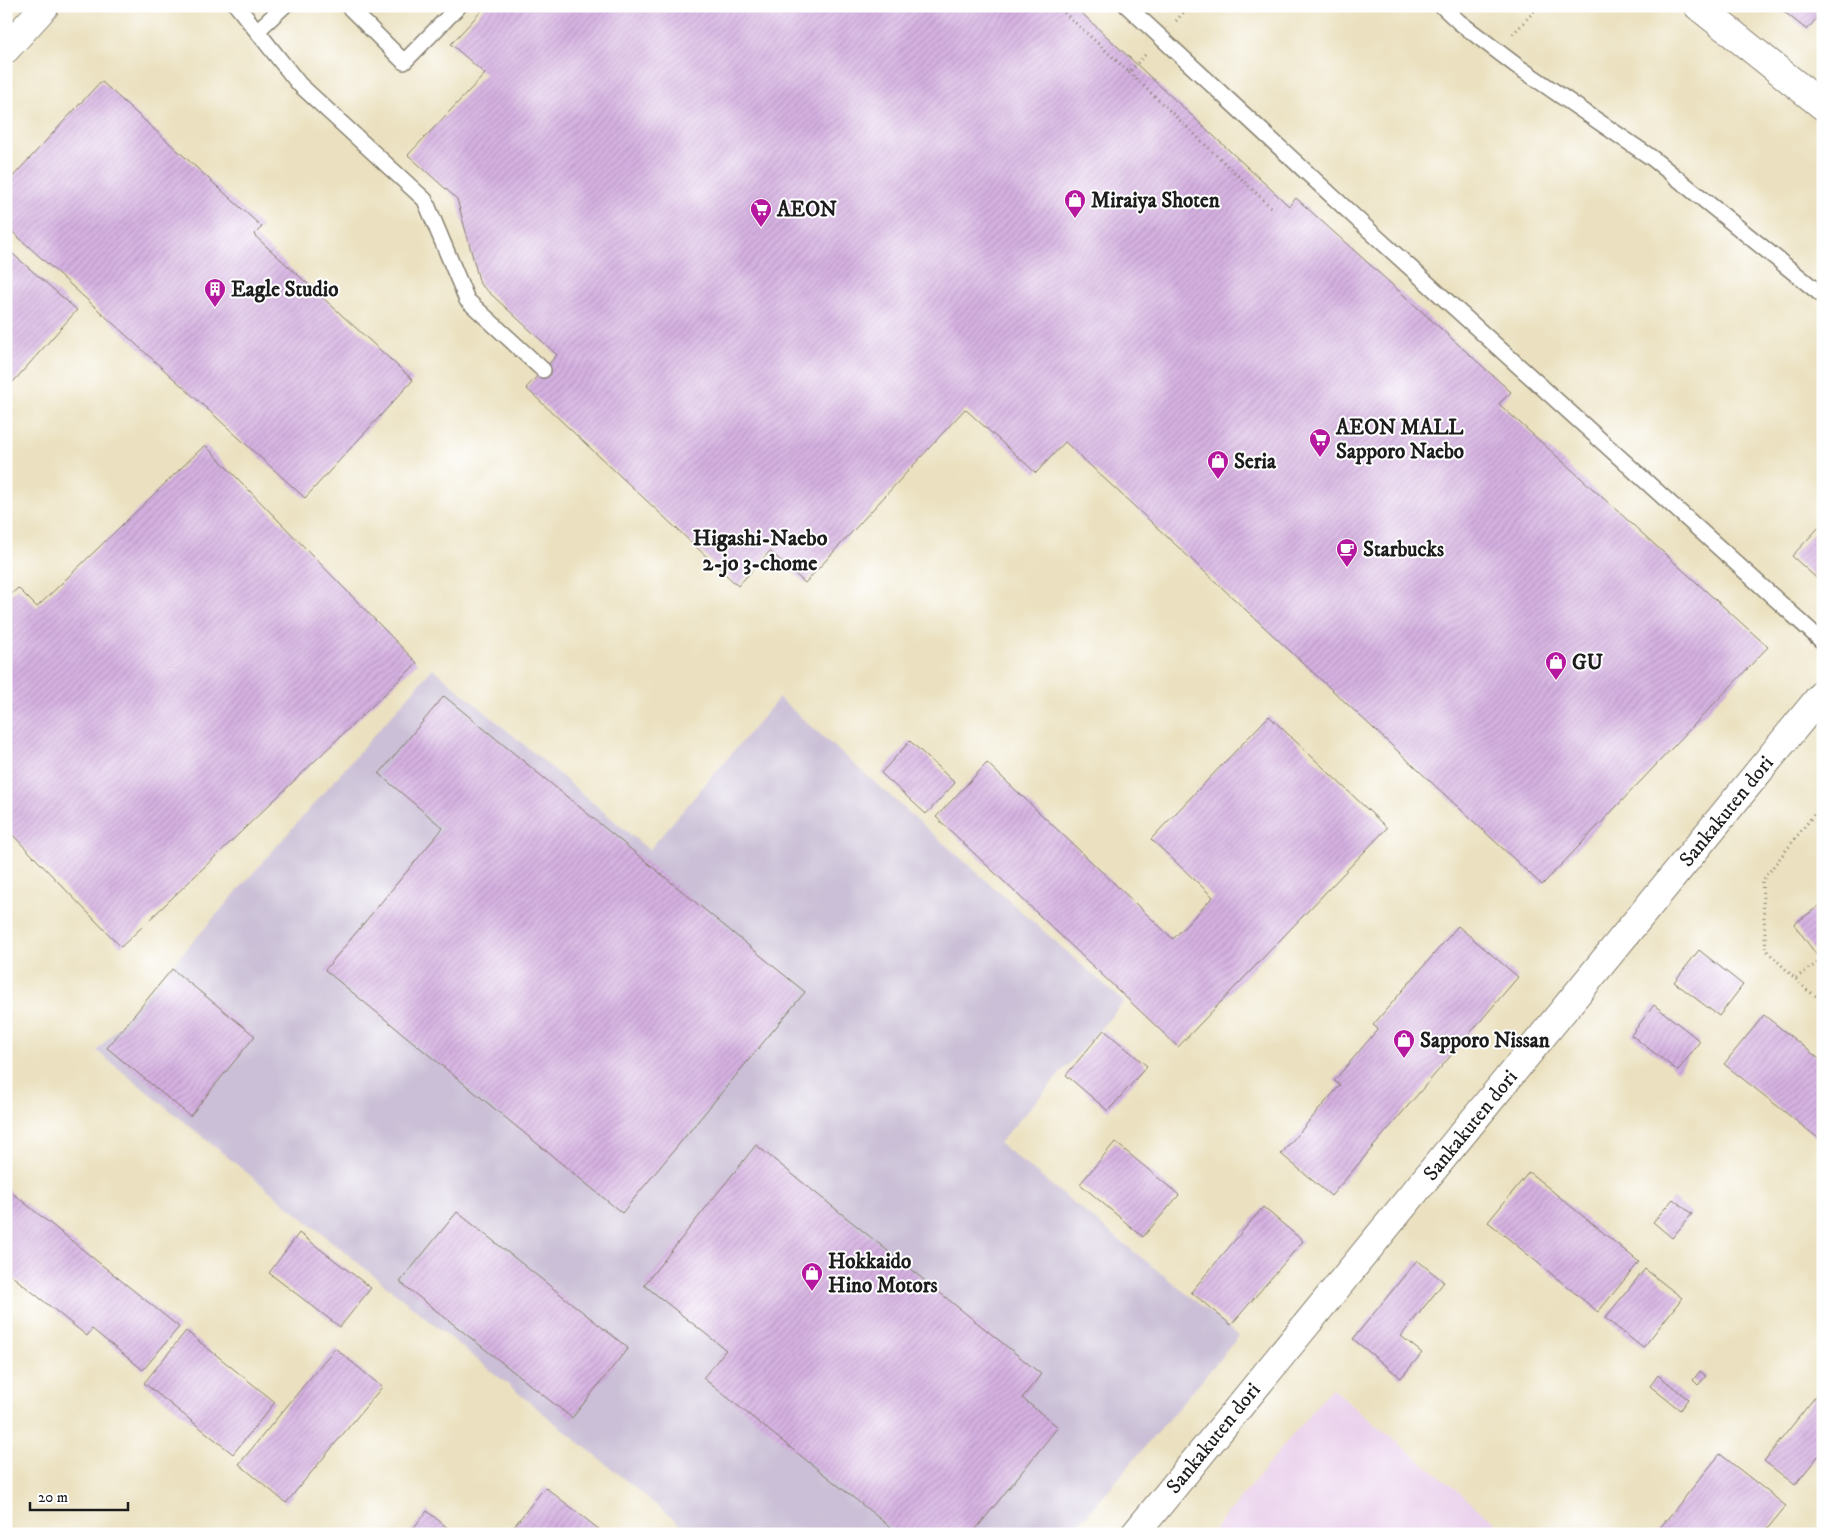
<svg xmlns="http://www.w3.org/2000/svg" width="1829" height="1540" font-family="'IM FELL DW Pica',serif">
	<defs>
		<pattern id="building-hatch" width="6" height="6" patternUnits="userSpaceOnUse" patternTransform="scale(1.25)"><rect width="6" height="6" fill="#d5b1e1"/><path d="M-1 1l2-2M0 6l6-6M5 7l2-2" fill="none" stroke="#b698c0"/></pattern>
	</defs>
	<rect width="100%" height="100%" fill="#fff"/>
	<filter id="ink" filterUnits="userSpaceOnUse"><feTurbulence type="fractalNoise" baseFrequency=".02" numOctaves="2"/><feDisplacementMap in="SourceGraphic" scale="10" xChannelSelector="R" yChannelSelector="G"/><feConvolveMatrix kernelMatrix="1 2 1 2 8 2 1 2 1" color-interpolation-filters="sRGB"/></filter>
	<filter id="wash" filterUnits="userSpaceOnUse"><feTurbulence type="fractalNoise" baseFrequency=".0096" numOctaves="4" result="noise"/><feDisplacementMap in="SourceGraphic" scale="20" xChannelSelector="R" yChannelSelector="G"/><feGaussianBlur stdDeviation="1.12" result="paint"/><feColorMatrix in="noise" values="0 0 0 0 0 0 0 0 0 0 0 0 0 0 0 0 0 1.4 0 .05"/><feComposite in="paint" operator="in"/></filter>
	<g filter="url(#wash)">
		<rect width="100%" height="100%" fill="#ebe1c0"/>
		<path fill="#ead1ec" d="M1331,1388L1510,1534H1211Z"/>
		<path fill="#cabfd6" d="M433,668L649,850L779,698L1124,1002L999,1143L1239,1336L1071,1534H692L97,1051Z"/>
		<g id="blocks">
			<path fill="url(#building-hatch)" d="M486,6H1074L1289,206L1296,198L1511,392L1499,404L1768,647L1542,885L1065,442L1036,473L965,409L805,583L770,551L738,586L526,388L557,355L480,284L457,199L408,155L485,74L451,44Z
				M1777,6H1823V10L1807,30Z
				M101,81L262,227L254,235L413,380L305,498L6,226V184Z
				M6,248L77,310L6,390Z
				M205,445L417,663L121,947L6,828V599L18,588L37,607Z
				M1823,523V584L1792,556Z
				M444,696L805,992L622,1213L325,970L443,828L379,774Z
				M1269,716L1387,828L1178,1047L936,817L987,763L1173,939L1213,897L1151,839Z
				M910,741L955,783L926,814L881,773Z
				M1823,903V954L1818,957L1794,924Z
				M1458,926L1518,977L1331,1196L1281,1154L1340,1085L1334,1081L1378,1029L1373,1025Z
				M1699,950L1743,985L1719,1016L1674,982Z
				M172,969L255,1036L190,1116L107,1048Z
				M1654,1005L1700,1041L1678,1071L1631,1035Z
				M1764,1015L1823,1062V1142L1724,1064Z
				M1104,1030L1147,1066L1108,1111L1066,1075Z
				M1115,1142L1179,1195L1143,1237L1080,1184Z
				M756,1145L1041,1374L1022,1398L1058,1427L972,1534H899L703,1378L726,1350L644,1285Z
				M1529,1172L1639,1262L1598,1312L1488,1222Z
				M6,1188L179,1327L143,1370L92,1329L87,1336L6,1271Z
				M1673,1199L1692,1214L1672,1238L1653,1222Z
				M1263,1207L1303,1241L1231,1325L1191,1292Z
				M457,1212L628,1348L572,1418L400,1282Z
				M299,1233L371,1288L340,1327L269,1273Z
				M1417,1260L1444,1282L1401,1336L1422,1353L1401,1378L1353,1339Z
				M1645,1269L1682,1298L1643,1348L1605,1318Z
				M186,1331L275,1402L233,1454L144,1383Z
				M335,1348L382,1387L286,1503L239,1464Z
				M1700,1371L1706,1376L1698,1385L1693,1380Z
				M1658,1375L1688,1399L1680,1410L1650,1386Z
				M1823,1387V1450L1795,1485L1764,1461Z
				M1720,1454L1786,1506L1763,1534H1655Z
				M545,1487L605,1534H508Z
				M427,1511L455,1534H409Z"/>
		</g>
	</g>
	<g filter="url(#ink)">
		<use href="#blocks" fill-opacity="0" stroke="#847e6e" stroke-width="1"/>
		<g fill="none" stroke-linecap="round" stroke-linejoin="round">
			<g stroke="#847e6e" stroke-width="18">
				<path id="lane" d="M237,6L299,84L425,200L467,300L543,370
					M348,6L404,62L459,6
					M1127,6L1371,232L1823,642
					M1442,6L1459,22L1517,66L1652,158L1823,296
					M257,31L284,6"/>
			</g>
			<g stroke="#847e6e" stroke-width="30">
				<path id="street" d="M1698,6L1823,106"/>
			</g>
			<g stroke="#847e6e" stroke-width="30">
				<path id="secondary" d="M1135,1534L1823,693"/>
			</g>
			<g stroke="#847e6e" stroke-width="30">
				<path id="highway" d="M6,49L45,6"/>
			</g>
			<path stroke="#847e6e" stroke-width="3" stroke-dasharray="1 4" stroke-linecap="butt" d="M1057,6L1129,72L1145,55
				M1176,21L1189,6
				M1513,34L1539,6
				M1129,72L1273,209
				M1823,803L1762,881L1766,950L1807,990L1823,1001
				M1796,978L1823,959"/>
			<use href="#lane" stroke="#fff" stroke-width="15"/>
			<use href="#street" stroke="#fff" stroke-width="28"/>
			<use href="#secondary" stroke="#fff" stroke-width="28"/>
			<use href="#highway" stroke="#fff" stroke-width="28"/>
		</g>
	</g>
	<defs>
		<g id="shop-pin" transform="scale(1.125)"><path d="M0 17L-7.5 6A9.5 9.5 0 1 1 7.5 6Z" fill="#b5179e" stroke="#fff"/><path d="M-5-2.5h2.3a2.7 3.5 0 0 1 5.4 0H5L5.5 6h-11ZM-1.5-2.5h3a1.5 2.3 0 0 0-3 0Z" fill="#fff"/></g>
		<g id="supermarket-pin" transform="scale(1.125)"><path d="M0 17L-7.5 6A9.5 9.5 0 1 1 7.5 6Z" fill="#b5179e" stroke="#fff"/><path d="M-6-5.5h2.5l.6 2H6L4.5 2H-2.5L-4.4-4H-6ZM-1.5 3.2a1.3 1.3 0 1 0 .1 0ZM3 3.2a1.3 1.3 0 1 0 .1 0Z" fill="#fff"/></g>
		<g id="building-pin" transform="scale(1.125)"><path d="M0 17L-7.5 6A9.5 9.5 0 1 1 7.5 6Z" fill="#b5179e" stroke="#fff"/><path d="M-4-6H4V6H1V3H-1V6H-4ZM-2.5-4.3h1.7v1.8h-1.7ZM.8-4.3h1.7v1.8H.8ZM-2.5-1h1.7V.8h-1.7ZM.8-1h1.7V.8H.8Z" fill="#fff"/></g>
		<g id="cafe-pin" transform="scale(1.125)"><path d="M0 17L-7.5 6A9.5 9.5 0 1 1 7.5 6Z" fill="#b5179e" stroke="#fff"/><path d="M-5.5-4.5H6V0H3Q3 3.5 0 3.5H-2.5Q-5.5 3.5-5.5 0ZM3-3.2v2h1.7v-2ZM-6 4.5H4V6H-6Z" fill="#fff"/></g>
	</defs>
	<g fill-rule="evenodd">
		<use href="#shop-pin" x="1075" y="200"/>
		<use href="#supermarket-pin" x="761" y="209"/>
		<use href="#building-pin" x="215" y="289"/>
		<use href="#supermarket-pin" x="1320" y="439"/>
		<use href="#shop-pin" x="1218" y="461"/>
		<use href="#cafe-pin" x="1347" y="549"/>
		<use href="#shop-pin" x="1556" y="662"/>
		<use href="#shop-pin" x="1404" y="1040"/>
		<use href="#shop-pin" x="812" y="1273"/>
	</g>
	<g text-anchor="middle" stroke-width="4" stroke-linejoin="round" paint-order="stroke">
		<g font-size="21" font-weight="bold" fill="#1c1c1c" stroke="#fff" text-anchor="start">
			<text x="1091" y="207">Miraiya Shoten</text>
			<text x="777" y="216">AEON</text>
			<text x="231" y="296">Eagle Studio</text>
			<text x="1336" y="434">AEON MALL<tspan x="1336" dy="24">Sapporo Naebo</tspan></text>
			<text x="1234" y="468">Seria</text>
			<text x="1363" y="556">Starbucks</text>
			<text x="1572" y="669">GU</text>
			<text x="1420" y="1047">Sapporo Nissan</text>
			<text x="828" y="1268">Hokkaido<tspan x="828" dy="24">Hino Motors</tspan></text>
		</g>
		<g font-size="21" fill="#1c1c1c" stroke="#fff">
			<text transform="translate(1726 811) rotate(-51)" y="7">Sankakuten dori</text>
			<text transform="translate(1470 1125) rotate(-51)" y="7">Sankakuten dori</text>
			<text transform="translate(1213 1438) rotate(-51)" y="7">Sankakuten dori</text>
		</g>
		<g font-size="22" font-weight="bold" fill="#1c1c1c" stroke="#fff">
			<text x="760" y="545">Higashi-Naebo<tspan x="760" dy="25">2-jo 3-chome</tspan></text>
		</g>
	</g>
	<rect width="1829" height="1540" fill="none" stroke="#fff" stroke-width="25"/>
	<path d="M30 1502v8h98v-8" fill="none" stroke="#1c1c1c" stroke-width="2.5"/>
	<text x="38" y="1502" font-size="15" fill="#1c1c1c" stroke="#ffffff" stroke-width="4" paint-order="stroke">20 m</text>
</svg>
